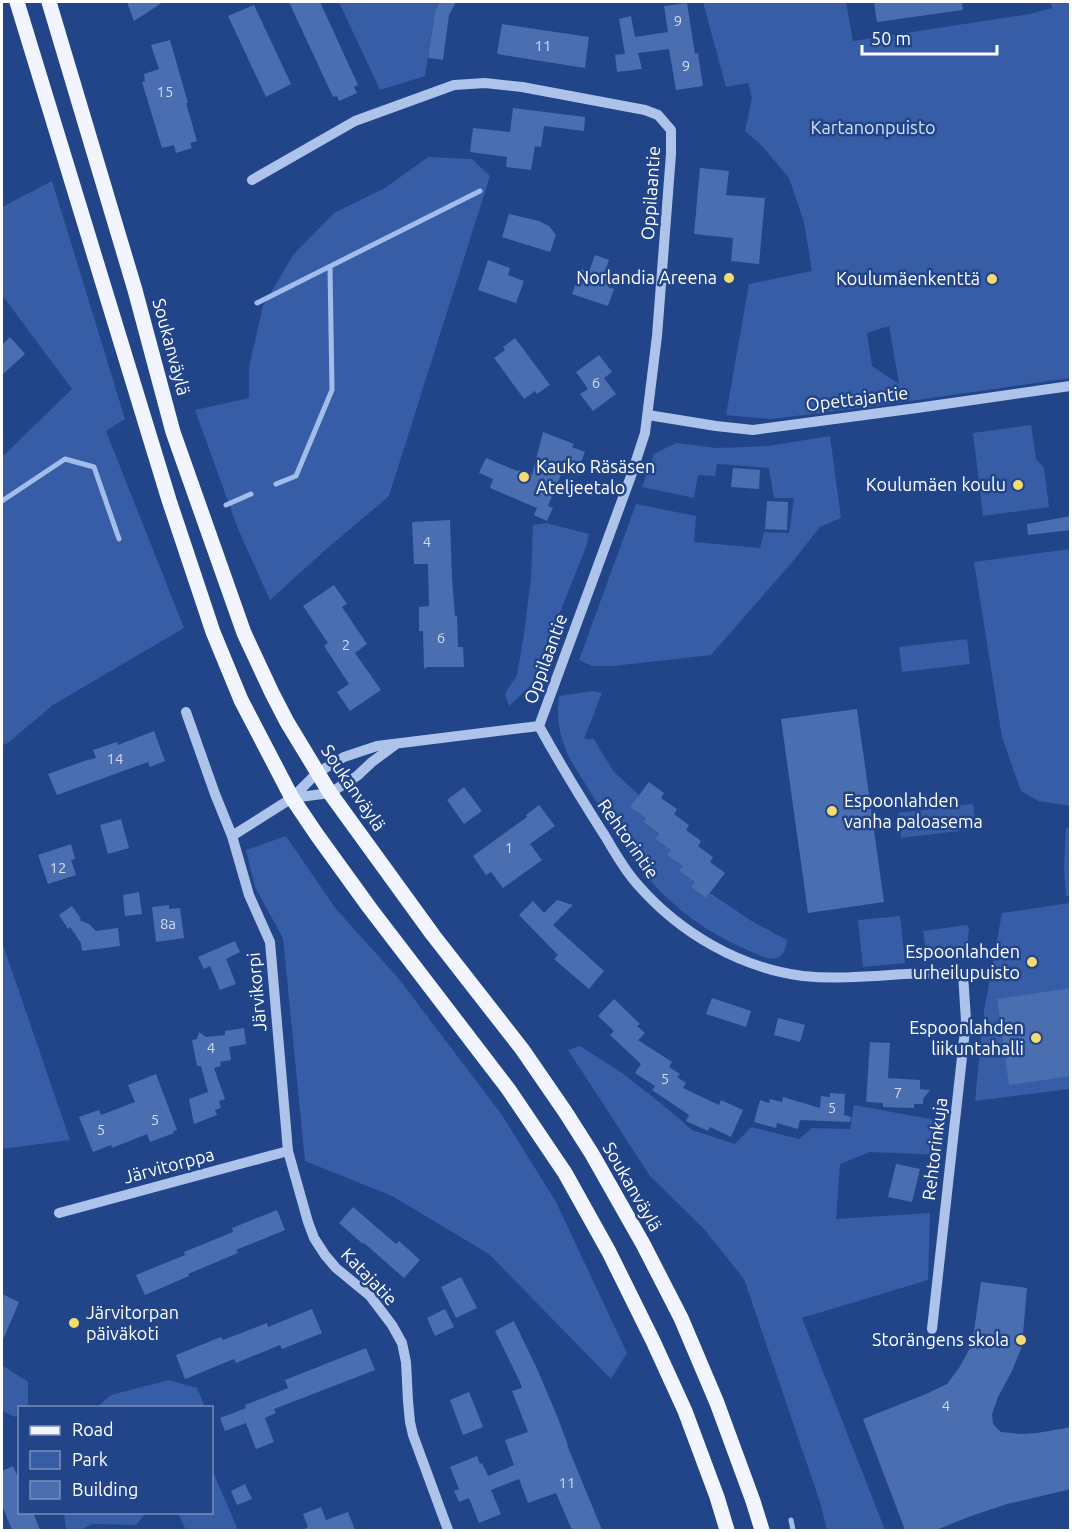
<svg xmlns="http://www.w3.org/2000/svg" width="1072" height="1532" font-family="Ubuntu,sans-serif">
	<rect width="100%" height="100%" fill="#224589"/>
	<path fill="#365da6" fill-rule="evenodd" d="M339,2H440L435,11L425,76L380,90Z
		M703,2H846L853,41L1030,14L1052,8L1050,2H1070V378L868,407L771,419L726,415L749,284L812,271L804,222L789,178L763,147L745,131L752,98L748,83L726,87ZM889,326L899,383V384L872,366L867,333Z
		M428,157L472,159L490,176L389,496L323,552L270,600L238,529L195,410L249,398V367L263,306L293,255L334,213L385,188Z
		M52,181L125,419L106,431L184,628L53,705L8,743L2,745V457L72,389L2,295V207Z
		M1031,425L1036,459L1044,468L1049,507L983,516L973,433Z
		M830,436L841,518L820,527L793,561L711,655L613,666H592L579,660L636,504L696,516L694,542L760,548L764,532L789,533L794,498H774L769,468L717,464L715,476L698,475L694,498L642,487L654,454L676,443L717,448L768,446Z
		M546,523L589,534L586,547L531,685L509,706L505,694L517,675L524,634L531,578L533,525Z
		M1070,549V806L1039,801L1021,791L1002,737L974,562Z
		M967,639L970,664L902,672L899,647Z
		M593,691L602,693L584,739H594L613,771L639,795L631,807L646,818L643,823L659,834L656,839L671,850L668,855L683,866L680,871L695,882L691,887L706,898L710,893L753,922L787,940C785,958 776,963 759,955C711,936 674,910 641,870C631,858 623,844 615,832C600,808 586,785 571,761C560,740 556,719 559,696Z
		M973,804L976,829L901,838L898,813Z
		M1066,828L1070,829V896H1066L1064,867Z
		M286,836L336,909L399,979L502,1115L556,1202L627,1353L611,1379L489,1254L392,1196L305,1161L283,938L255,887L246,850Z
		M1070,903V1089L975,1101L984,1011L1002,913Z
		M900,916L905,963L863,967L858,920Z
		M967,925L969,928L967,948L964,953L960,956L956,957L932,960L927,957L923,931Z
		M2,942L70,1140L2,1149Z
		M580,1046L622,1073L663,1105L692,1130L735,1144L751,1127L799,1139L812,1128L850,1129L854,1105L946,1122L942,1155L870,1152L840,1164L836,1219L930,1213L928,1280L802,1318L885,1530H827L820,1502L744,1279L704,1229L650,1176L568,1050Z
		M2,1365L28,1382V1405L25,1407L20,1408L19,1413L15,1417L2,1411Z
		M169,1380L197,1388L205,1407H97L111,1395Z
		M212,1470L238,1530H186L178,1513L212,1512Z
		M64,1513V1512L146,1513L136,1525L93,1524L79,1530H66Z"/>
	<g fill="none" stroke-linecap="round" stroke-linejoin="round">
		<path stroke="#a2bdeb" stroke-width="5" d="M257,303L480,191
			M276,484L296,476L332,390L330,267
			M2,501L65,459L94,467L119,539
			M226,505L251,494
			M791,1520L793,1530"/>
	</g>
	<path fill="#4b6eb1" d="M127,2H163L134,21Z
		M289,2H320L358,85L354,87L357,93L339,101L337,96L333,97Z
		M440,2H456L449,15L443,60L428,58L435,11Z
		M874,2H962L963,10L877,22Z
		M687,3L695,54L698,53L703,86L676,90L669,49L638,53L642,69L617,72L615,55L625,54L619,19L631,16L635,37L668,32L664,6Z
		M254,5L291,84L266,97L228,16Z
		M502,24L589,37L585,68L497,54Z
		M170,40L188,103H186L197,141L190,143L192,148L176,153L174,145L162,148L142,82L145,81L144,74L159,69L151,45Z
		M513,108L585,117L584,131L544,126L541,147L535,146L531,170L506,167L507,157L470,152L473,128L510,132Z
		M700,168L729,171L726,195L765,198L759,264L731,261L733,238L694,234Z
		M509,214L539,221L549,226L556,235L550,252L502,237Z
		M595,255L609,260L603,277L611,279L608,287L614,289L608,306L572,294L581,269L589,272Z
		M488,260L510,268L508,275L524,281L516,303L478,290Z
		M10,337L25,354L2,375V345Z
		M515,338L550,385L537,394L535,391L524,399L494,358L505,350L503,347Z
		M599,355L612,372L604,378L616,394L593,411L580,394L588,389L576,372Z
		M543,432L574,444L572,447L585,452L578,470L565,465L548,506L553,508L547,521L534,515L537,508L490,488L493,479L479,473L486,458L517,471V470L532,475Z
		M733,468L760,470L759,489L731,487Z
		M767,501L788,502L787,530L765,529Z
		M1071,516V530L1028,535L1027,524Z
		M450,520L452,578L455,616H457L458,647H463L464,667H427L424,669L423,631H419V607L429,606L428,564H414L412,522Z
		M334,585L347,604L342,607L367,644L355,653L381,690L350,711L337,692L349,684L324,646L328,643L303,606Z
		M857,709L884,902L808,913L781,719Z
		M154,731L165,761L150,767L148,762L57,795L48,774L84,761L96,758L93,750L117,742L118,745Z
		M649,782L664,793L661,798L677,809L674,814L689,825L686,830L701,841L698,846L713,857L710,862L725,873L706,898L691,887L695,882L679,871L683,866L667,855L671,850L655,839L659,834L643,822L646,818L630,807Z
		M464,787L482,811L464,824L447,800Z
		M539,805L555,826L530,844L542,860L503,888L491,872L486,875L473,856L527,817L526,815Z
		M121,819L129,848L108,854L100,825Z
		M71,844L75,859L71,860L76,875L48,884L38,855Z
		M139,892L142,914L125,916L123,895Z
		M557,900L573,905L553,925L604,971L589,989L554,959L558,955L519,915L533,901L544,913Z
		M169,905V909L180,908L184,938L156,942L152,907Z
		M72,906L81,919L79,920L89,924L96,931L118,928L120,946L82,951L81,943L70,927L68,929L59,915Z
		M235,941L240,952L226,959L236,984L220,990L210,966L204,969L198,957Z
		M1071,988V1076L1009,1085L997,999Z
		M712,998L751,1011L746,1027L706,1014Z
		M614,999L640,1024L637,1026L645,1033L638,1040L672,1062L669,1067L680,1074L677,1077L686,1083L683,1088L719,1105L721,1100L743,1110L731,1137L710,1127L708,1131L686,1121L689,1115L652,1090L655,1086L635,1073L641,1064L610,1035L614,1031L598,1016Z
		M778,1018L805,1025L800,1042L774,1035Z
		M244,1028L246,1044L229,1047L231,1060L220,1062L221,1066L214,1068L225,1099L219,1101L221,1108L215,1110L217,1115L194,1124L189,1099L208,1092L201,1066H197L192,1040L197,1039L199,1032L206,1037L225,1035V1031Z
		M870,1042L890,1043L888,1078L920,1080V1089L930,1090L923,1099V1104H914V1108L883,1107V1103L866,1102Z
		M156,1074L177,1130L173,1131L174,1133L150,1142L147,1134L112,1148L111,1145L93,1152L79,1117L99,1110L101,1115L135,1102L128,1085Z
		M830,1093L845,1094L844,1115L851,1117L850,1122L800,1120L798,1129L777,1123L776,1128L754,1122L760,1100L769,1103L770,1099L782,1102L783,1097L820,1108L821,1096L830,1097Z
		M896,1164L920,1169L912,1202L888,1197Z
		M353,1207L396,1244L399,1241L420,1260L404,1278L364,1243L363,1244L339,1223Z
		M277,1210L285,1230L236,1250L238,1253L188,1274L189,1276L145,1295L136,1275L185,1255L184,1252L233,1232L232,1228Z
		M461,1277L477,1308L456,1318L441,1287Z
		M981,1282L1027,1288L1022,1346L1012,1371L998,1397L992,1414L993,1424L1001,1432L1021,1434L1037,1433L1071,1427V1489L1007,1504L971,1516L936,1530H905L863,1419L926,1394L947,1384L959,1368L970,1348L974,1331Z
		M2,1294L19,1302L2,1342Z
		M312,1309L322,1333L282,1349L280,1345L236,1363L234,1359L185,1379L176,1355L221,1337L223,1340L267,1323L268,1327Z
		M445,1309L454,1327L435,1336L427,1318Z
		M514,1321L538,1371L557,1416L568,1445H567L602,1530H572L556,1493L528,1503L519,1479L491,1490L501,1514L479,1523L469,1498L459,1502L454,1491L459,1489L450,1467L477,1456L480,1464L482,1463L488,1476L514,1465L505,1440L528,1432L512,1391L522,1388L520,1382L495,1331Z
		M366,1348L375,1370L274,1409L276,1413L265,1418L274,1442L256,1449L246,1423L225,1431L220,1418L246,1408L245,1405L288,1388L285,1380Z
		M469,1392L483,1427L463,1435L450,1400Z
		M13,1466L20,1481V1512H33L40,1530H12L2,1505V1471Z
		M245,1484L252,1499L237,1505L231,1491Z
		M321,1507L326,1520L348,1512L355,1530H302L308,1527L303,1514Z"/>
	<g fill="none" stroke-linecap="round" stroke-linejoin="round">
		<path stroke="#aec3ea" stroke-width="10" d="M252,180L355,121L454,85L485,83L522,87L645,110L658,115L671,130V154L657,336L645,433L631,476L539,726
			M648,415L716,426L753,430L917,408L1070,386
			M186,712L215,794L232,836
			M539,726C560,764 582,800 605,836C615,853 625,871 638,885C680,933 740,968 803,976C832,979 861,977 890,975C914,973 938,973 963,973L966,1021L932,1329
			M292,798L330,793L357,776L372,762L395,745
			M59,1213L288,1151
			M448,1530L413,1435L410,1422L408,1401L406,1362L402,1343L392,1325L370,1296L336,1268L325,1255L314,1238L308,1222L288,1151L270,942L249,895L232,836L292,798L317,773L344,757L377,746L539,726"/>
		<path stroke="#f2f5fe" stroke-width="15" d="M17,2L169,500L213,632L241,700L292,798L317,835L369,907L509,1090L565,1173L609,1252L653,1341L685,1411L717,1497L727,1530
			M49,2L135,290L173,432L244,633L272,693L287,722L330,793L433,935L522,1049L566,1113L592,1154L643,1244L681,1318L717,1403L753,1501L762,1530"/>
	</g>
	<g fill="#f6dc70" stroke="#224589" stroke-width="2">
		<circle cx="729" cy="278" r="6"/>
		<circle cx="992" cy="279" r="6"/>
		<circle cx="524" cy="477" r="6"/>
		<circle cx="1018" cy="485" r="6"/>
		<circle cx="832" cy="811" r="6"/>
		<circle cx="1032" cy="962" r="6"/>
		<circle cx="1036" cy="1038" r="6"/>
		<circle cx="74" cy="1323" r="6"/>
		<circle cx="1021" cy="1340" r="6"/>
	</g>
	<g text-anchor="middle" stroke-width="5" stroke-linejoin="round" paint-order="stroke">
		<g font-size="15" fill="#d2dbec">
			<text x="678" y="26">9</text>
			<text x="543" y="51">11</text>
			<text x="686" y="71">9</text>
			<text x="165" y="97">15</text>
			<text x="596" y="388">6</text>
			<text x="427" y="547">4</text>
			<text x="441" y="643">6</text>
			<text x="346" y="650">2</text>
			<text x="115" y="764">14</text>
			<text x="509" y="853">1</text>
			<text x="58" y="873">12</text>
			<text x="168" y="929">8a</text>
			<text x="211" y="1053">4</text>
			<text x="665" y="1084">5</text>
			<text x="898" y="1098">7</text>
			<text x="832" y="1113">5</text>
			<text x="155" y="1125">5</text>
			<text x="101" y="1135">5</text>
			<text x="946" y="1411">4</text>
			<text x="567" y="1488">11</text>
		</g>
		<g font-size="18" fill="#d2e0f8" stroke="#224589">
			<text x="873" y="134">Kartanonpuisto</text>
		</g>
		<g font-size="18" fill="#fff" stroke="#224589">
			<text transform="translate(651 193) rotate(-86)" y="6">Oppilaantie</text>
			<text transform="translate(171 347) rotate(75)" y="6">Soukanväylä</text>
			<text transform="translate(857 399) rotate(-7)" y="6">Opettajantie</text>
			<text transform="translate(546 659) rotate(-70)" y="6">Oppilaantie</text>
			<text transform="translate(353 788) rotate(56)" y="6">Soukanväylä</text>
			<text transform="translate(628 839) rotate(55)" y="6">Rehtorintie</text>
			<text transform="translate(257 992) rotate(-95)" y="6">Järvikorpi</text>
			<text transform="translate(935 1149) rotate(-83)" y="6">Rehtorinkuja</text>
			<text transform="translate(169 1166) rotate(-15)" y="6">Järvitorppa</text>
			<text transform="translate(632 1187) rotate(60)" y="6">Soukanväylä</text>
			<text transform="translate(369 1277) rotate(46)" y="6">Katajatie</text>
		</g>
		<g font-size="18" fill="#fff" stroke="#224589" text-anchor="end">
			<text x="717" y="284">Norlandia Areena</text>
			<text x="980" y="285">Koulumäenkenttä</text>
			<text x="536" y="473" text-anchor="start">Kauko Räsäsen<tspan x="536" dy="21">Ateljeetalo</tspan></text>
			<text x="1006" y="491">Koulumäen koulu</text>
			<text x="844" y="807" text-anchor="start">Espoonlahden<tspan x="844" dy="21">vanha paloasema</tspan></text>
			<text x="1020" y="958">Espoonlahden<tspan x="1020" dy="21">urheilupuisto</tspan></text>
			<text x="1024" y="1034">Espoonlahden<tspan x="1024" dy="21">liikuntahalli</tspan></text>
			<text x="86" y="1319" text-anchor="start">Järvitorpan<tspan x="86" dy="21">päiväkoti</tspan></text>
			<text x="1009" y="1346">Storängens skola</text>
		</g>
	</g>
	<rect width="1072" height="1532" fill="none" stroke="#ffffff" stroke-width="6"/>
	<rect x="18" y="1406" width="195" height="108" fill="#224589" stroke="#7a8fb8" stroke-width="1.5"/>
	<rect x="30" y="1426" width="30" height="9" fill="#f2f5fe" stroke="#7a8fb8" stroke-width="1.5"/>
	<text x="72" y="1436" font-size="18" fill="#ffffff">Road</text>
	<rect x="30" y="1451" width="30" height="18" fill="#365da6" stroke="#7a8fb8" stroke-width="1.5"/>
	<text x="72" y="1466" font-size="18" fill="#ffffff">Park</text>
	<rect x="30" y="1481" width="30" height="18" fill="#4b6eb1" stroke="#7a8fb8" stroke-width="1.5"/>
	<text x="72" y="1496" font-size="18" fill="#ffffff">Building</text>
	<path d="M862 45v9h135v-9" fill="none" stroke="#ffffff" stroke-width="3"/>
	<text x="871" y="45" font-size="18" fill="#ffffff" stroke="#224589" stroke-width="4.5" paint-order="stroke">50 m</text>
</svg>
